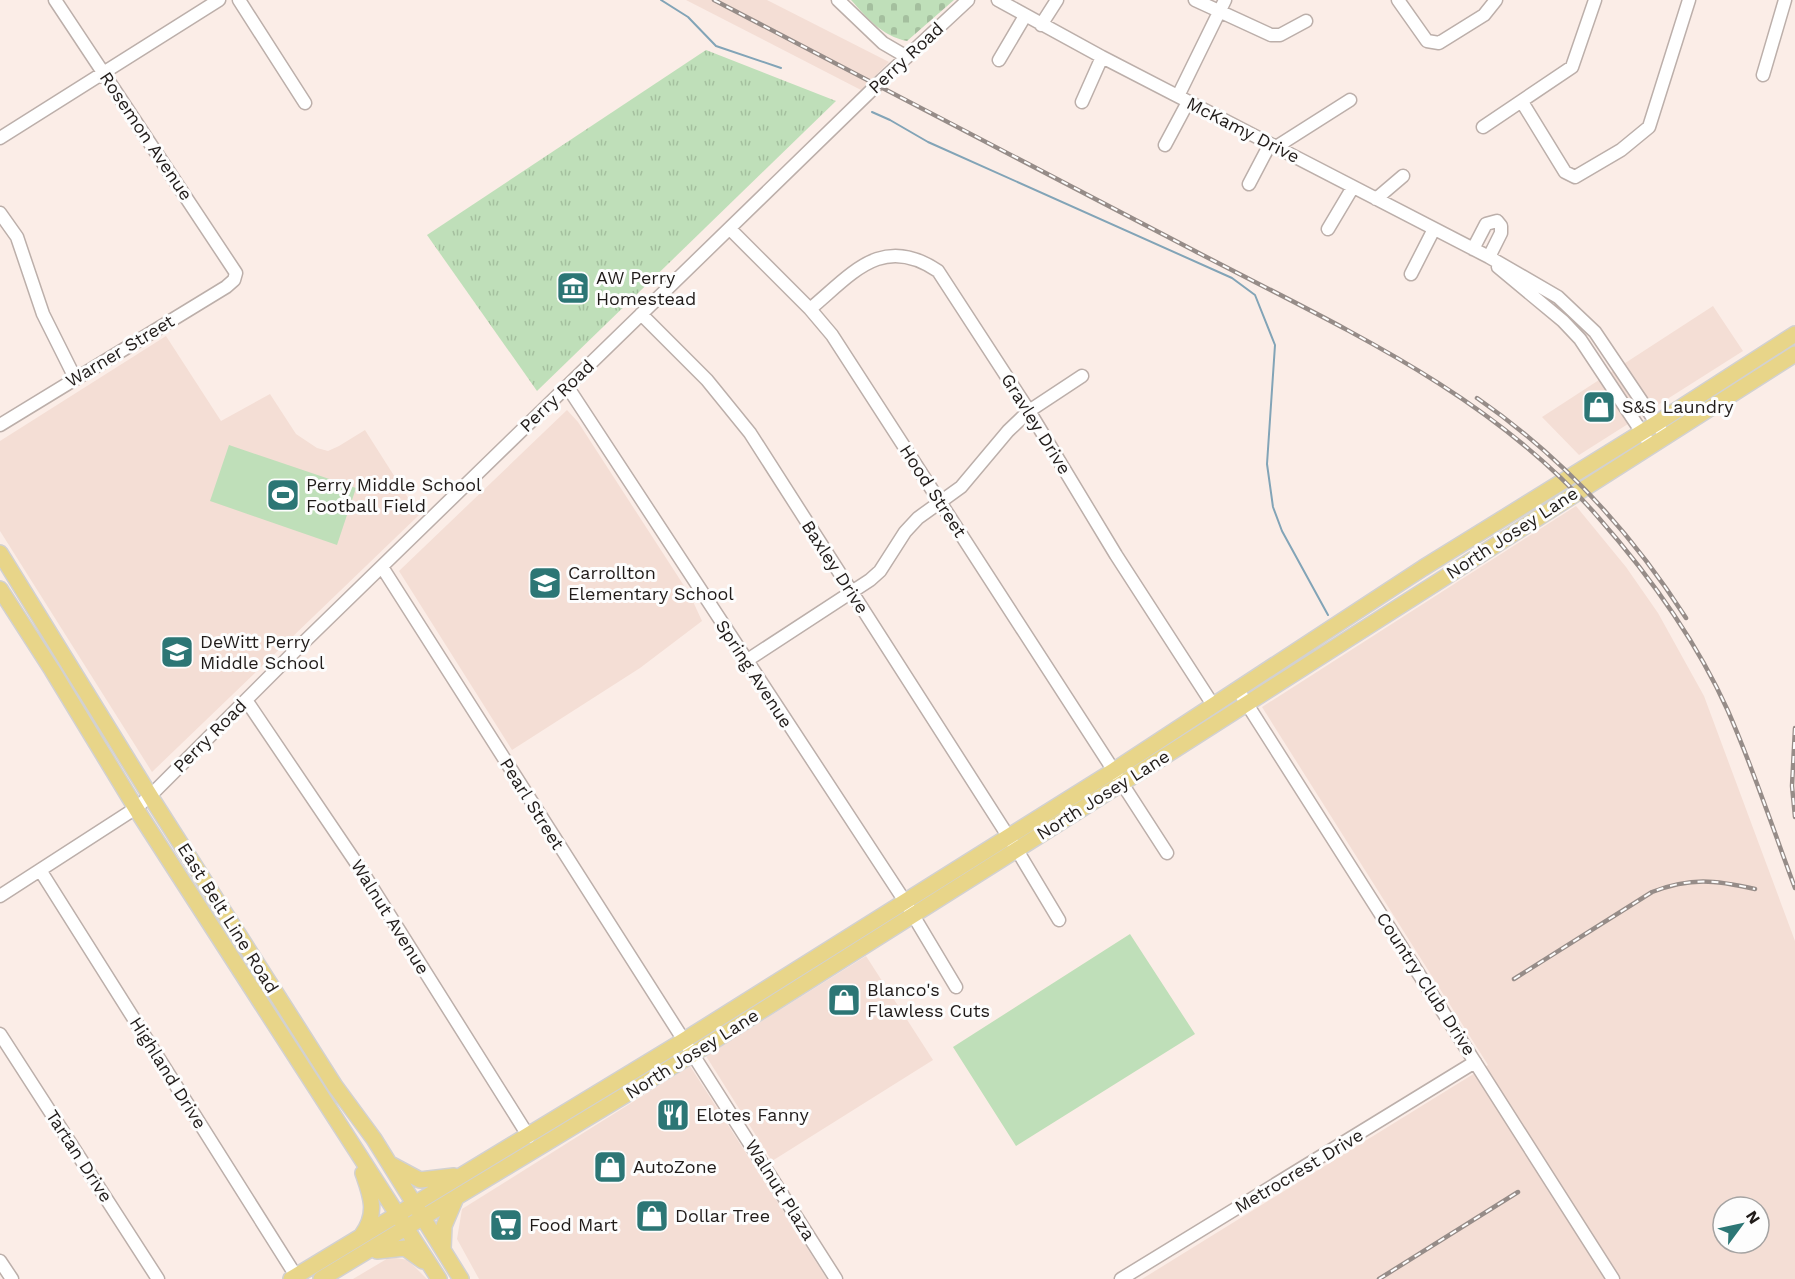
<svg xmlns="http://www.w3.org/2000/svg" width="1795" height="1279" font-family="'Work Sans',sans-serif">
	<defs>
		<pattern id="cemetery-stones" width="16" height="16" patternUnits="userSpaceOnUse" patternTransform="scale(1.5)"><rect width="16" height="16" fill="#bfdfb9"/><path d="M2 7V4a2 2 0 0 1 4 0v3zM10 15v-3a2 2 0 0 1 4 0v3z" fill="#a4bf9e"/></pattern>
		<pattern id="park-tufts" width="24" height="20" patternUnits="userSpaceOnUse" patternTransform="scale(1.5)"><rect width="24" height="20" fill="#bfdfb9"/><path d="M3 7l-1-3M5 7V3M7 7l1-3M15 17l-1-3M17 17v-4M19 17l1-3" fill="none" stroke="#a4bf9e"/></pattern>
	</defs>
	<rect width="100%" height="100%" fill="#fbede7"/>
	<path fill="#f4ded5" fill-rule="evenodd" d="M686,0H767L889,62L861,90Z
		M1713,306L1743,351L1579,455L1542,417Z
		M166,336L221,421L270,394L296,434L317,448L328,451L339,446L365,430L419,515L152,772L0,531V441Z
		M567,410L578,422L690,595L702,621L640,668L512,750L399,571Z
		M1576,506L1626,567L1658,613L1704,696L1795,941V1279H1142L1488,1065L1262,707ZM1723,1207H1759V1243H1723Z
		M866,956L933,1060L772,1161L706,1056Z
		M690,1066L827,1279H479L457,1239L462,1209Z
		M390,1257L408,1260L427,1279H353Z"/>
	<path fill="#bfdfb9" d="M229,445L356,488L337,545L210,501Z
		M1130,934L1195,1034L1016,1146L953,1047Z"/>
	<path fill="url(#cemetery-stones)" d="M851,0H954L907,41C882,36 867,18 851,0Z"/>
	<path fill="url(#park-tufts)" d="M706,50L836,101L537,391L427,235Z"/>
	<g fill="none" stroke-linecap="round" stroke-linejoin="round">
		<path stroke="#82a4b7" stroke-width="2" d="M661,0L688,17L716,46L781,68
			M872,112L890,120L928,142L1232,278L1255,295L1275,345L1267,464L1273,507L1282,531L1328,615"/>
		<g stroke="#bcafaa" stroke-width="15">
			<path id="minor" d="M239,0L305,103
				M838,0L883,43L907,57
				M998,0L1102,57L1489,257L1558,297L1595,332L1661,430
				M1195,0L1271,35H1280L1306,21
				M1398,0L1427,41L1439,43L1484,15L1496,0
				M1041,25L1057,0
				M999,60L1025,16
				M1763,75L1785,0
				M1178,96L1225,0
				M1082,102L1102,57
				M1522,102L1565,172L1575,177L1621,150L1649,127L1689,0
				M1483,127L1572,67L1595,0
				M0,138L219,0
				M1165,145L1188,102
				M1276,147L1350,100
				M1249,184L1270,144
				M1376,199L1403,176
				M0,213L17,237L43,314L75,378
				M730,229L810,309L832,335L1167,853
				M1328,229L1353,187
				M1473,249L1486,224L1497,221L1501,226V233L1489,257
				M1498,267L1563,321L1580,339L1651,446
				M1411,274L1434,229
				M810,309C852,274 882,233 938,271L1029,411L1116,555L1213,705
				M641,314L707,380L750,433L1017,850L1059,920
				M567,386L904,900L956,987
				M0,425L226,287L234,280L236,273L55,0
				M382,567L836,1279
				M746,661L870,580L880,571L905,532L918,518L961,487L1008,431L1029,411L1082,376
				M1238,690L1613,1279
				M246,700L363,873L529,1137
				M40,870L296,1276
				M0,896L136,808L150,796L302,644L882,80L968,0
				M0,1034L158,1279
				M0,1261L12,1279
				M1121,1279L1475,1062"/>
		</g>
		<g stroke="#d2d1d1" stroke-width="18">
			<path id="major" d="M0,553L154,802L335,1086L374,1139L461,1279
				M0,589L52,670L140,815L439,1279
				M392,1165L420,1180L454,1176
				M362,1235C378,1213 371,1196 363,1173
				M443,1249L444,1226L455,1200
				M377,1251L405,1248L423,1261
				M291,1279L683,1041L1113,771L1423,568L1657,423L1795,334
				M321,1279L693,1054L1121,784L1795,354"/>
		</g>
		<use href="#minor" stroke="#fff" stroke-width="12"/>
		<use href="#major" stroke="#e8d589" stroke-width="15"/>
		<g stroke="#968c88" stroke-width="4.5">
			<path id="rail" d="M714,0C873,83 1033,166 1193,250C1336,325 1490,392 1598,517C1649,575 1696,640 1728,711C1753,768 1773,829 1795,888
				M1477,398C1561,456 1631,532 1686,618
				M1795,728L1792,786L1795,817
				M1514,979L1652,892C1691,877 1715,880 1755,889
				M1379,1279L1518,1192"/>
		</g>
		<use href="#rail" stroke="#fdfdfd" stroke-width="2" stroke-dasharray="7" stroke-linecap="butt"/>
	</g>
	<defs>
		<g id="museum-square" transform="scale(1.725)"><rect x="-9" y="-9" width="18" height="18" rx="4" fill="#2c7675" stroke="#fdfdfd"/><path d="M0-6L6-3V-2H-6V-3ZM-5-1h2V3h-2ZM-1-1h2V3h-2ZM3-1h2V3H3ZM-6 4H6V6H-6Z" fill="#fff"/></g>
		<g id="shop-square" transform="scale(1.725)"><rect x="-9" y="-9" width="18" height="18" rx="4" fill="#2c7675" stroke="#fdfdfd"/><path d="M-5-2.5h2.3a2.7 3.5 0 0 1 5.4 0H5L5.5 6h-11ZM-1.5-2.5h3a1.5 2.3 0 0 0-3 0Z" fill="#fff"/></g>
		<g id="stadium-square" transform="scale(1.725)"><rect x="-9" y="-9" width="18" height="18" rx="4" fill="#2c7675" stroke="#fdfdfd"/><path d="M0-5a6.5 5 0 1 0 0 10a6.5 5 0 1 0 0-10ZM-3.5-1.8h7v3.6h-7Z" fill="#fff"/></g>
		<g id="school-square" transform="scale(1.725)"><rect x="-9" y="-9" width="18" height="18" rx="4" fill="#2c7675" stroke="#fdfdfd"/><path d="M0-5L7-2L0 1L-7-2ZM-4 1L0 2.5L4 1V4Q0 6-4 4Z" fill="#fff"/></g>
		<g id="restaurant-square" transform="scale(1.725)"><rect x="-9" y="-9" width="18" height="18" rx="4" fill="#2c7675" stroke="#fdfdfd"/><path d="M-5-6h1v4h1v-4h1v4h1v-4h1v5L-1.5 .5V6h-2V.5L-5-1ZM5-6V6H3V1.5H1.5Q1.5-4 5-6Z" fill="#fff"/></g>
		<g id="supermarket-square" transform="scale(1.725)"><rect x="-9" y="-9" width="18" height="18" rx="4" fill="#2c7675" stroke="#fdfdfd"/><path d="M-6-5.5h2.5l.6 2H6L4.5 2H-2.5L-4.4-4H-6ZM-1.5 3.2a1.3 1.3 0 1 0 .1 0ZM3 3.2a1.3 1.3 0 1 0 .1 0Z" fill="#fff"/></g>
	</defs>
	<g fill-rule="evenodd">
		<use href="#museum-square" x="573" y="288"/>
		<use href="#shop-square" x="1599" y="407"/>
		<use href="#stadium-square" x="283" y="495"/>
		<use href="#school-square" x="545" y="583"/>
		<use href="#school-square" x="177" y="652"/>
		<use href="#shop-square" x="844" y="1000"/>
		<use href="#restaurant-square" x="673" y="1115"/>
		<use href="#shop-square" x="610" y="1167"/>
		<use href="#shop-square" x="652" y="1216"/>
		<use href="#supermarket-square" x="506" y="1225"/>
	</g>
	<g text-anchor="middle" stroke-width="6" stroke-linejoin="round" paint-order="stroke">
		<g font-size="18" fill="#201b19" stroke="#fdfdfd">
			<text transform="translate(906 58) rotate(-43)" y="6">Perry Road</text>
			<text transform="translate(1243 130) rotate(27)" y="6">McKamy Drive</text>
			<text transform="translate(146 136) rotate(56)" y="6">Rosemon Avenue</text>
			<text transform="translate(120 351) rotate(-31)" y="6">Warner Street</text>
			<text transform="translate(557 396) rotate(-44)" y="6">Perry Road</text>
			<text transform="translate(1036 424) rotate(58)" y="6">Gravley Drive</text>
			<text transform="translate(933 491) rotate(57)" y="6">Hood Street</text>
			<text transform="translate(1512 533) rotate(-33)" y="6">North Josey Lane</text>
			<text transform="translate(835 567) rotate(57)" y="6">Baxley Drive</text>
			<text transform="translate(754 674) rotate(57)" y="6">Spring Avenue</text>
			<text transform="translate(210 736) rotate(-45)" y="6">Perry Road</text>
			<text transform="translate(1103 795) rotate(-32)" y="6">North Josey Lane</text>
			<text transform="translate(532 804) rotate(58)" y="6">Pearl Street</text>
			<text transform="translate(390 917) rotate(58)" y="6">Walnut Avenue</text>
			<text transform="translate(228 918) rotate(58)" y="6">East Belt Line Road</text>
			<text transform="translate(1426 984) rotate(57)" y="6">Country Club Drive</text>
			<text transform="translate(692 1054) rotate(-32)" y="6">North Josey Lane</text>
			<text transform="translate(168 1073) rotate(58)" y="6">Highland Drive</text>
			<text transform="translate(79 1156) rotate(57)" y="6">Tartan Drive</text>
			<text transform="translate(1299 1171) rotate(-31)" y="6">Metrocrest Drive</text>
			<text transform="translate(780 1190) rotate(58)" y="6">Walnut Plaza</text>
		</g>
		<g font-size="18" fill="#201b19" stroke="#fdfdfd" text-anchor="start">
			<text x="596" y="284">AW Perry<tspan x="596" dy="21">Homestead</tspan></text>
			<text x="1622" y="413">S&amp;S Laundry</text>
			<text x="306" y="491">Perry Middle School<tspan x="306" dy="21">Football Field</tspan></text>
			<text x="568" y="579">Carrollton<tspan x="568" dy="21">Elementary School</tspan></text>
			<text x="200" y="648">DeWitt Perry<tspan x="200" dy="21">Middle School</tspan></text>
			<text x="867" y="996">Blanco's<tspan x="867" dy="21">Flawless Cuts</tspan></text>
			<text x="696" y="1121">Elotes Fanny</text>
			<text x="633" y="1173">AutoZone</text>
			<text x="675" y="1222">Dollar Tree</text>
			<text x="529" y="1231">Food Mart</text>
		</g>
	</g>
	<g transform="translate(1741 1225) rotate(57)"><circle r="28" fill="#fdfdfd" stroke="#a5a3a2" stroke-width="1.5"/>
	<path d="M0-4.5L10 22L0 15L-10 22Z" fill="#2c7675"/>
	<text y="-9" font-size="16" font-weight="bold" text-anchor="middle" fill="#201b19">N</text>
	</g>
</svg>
